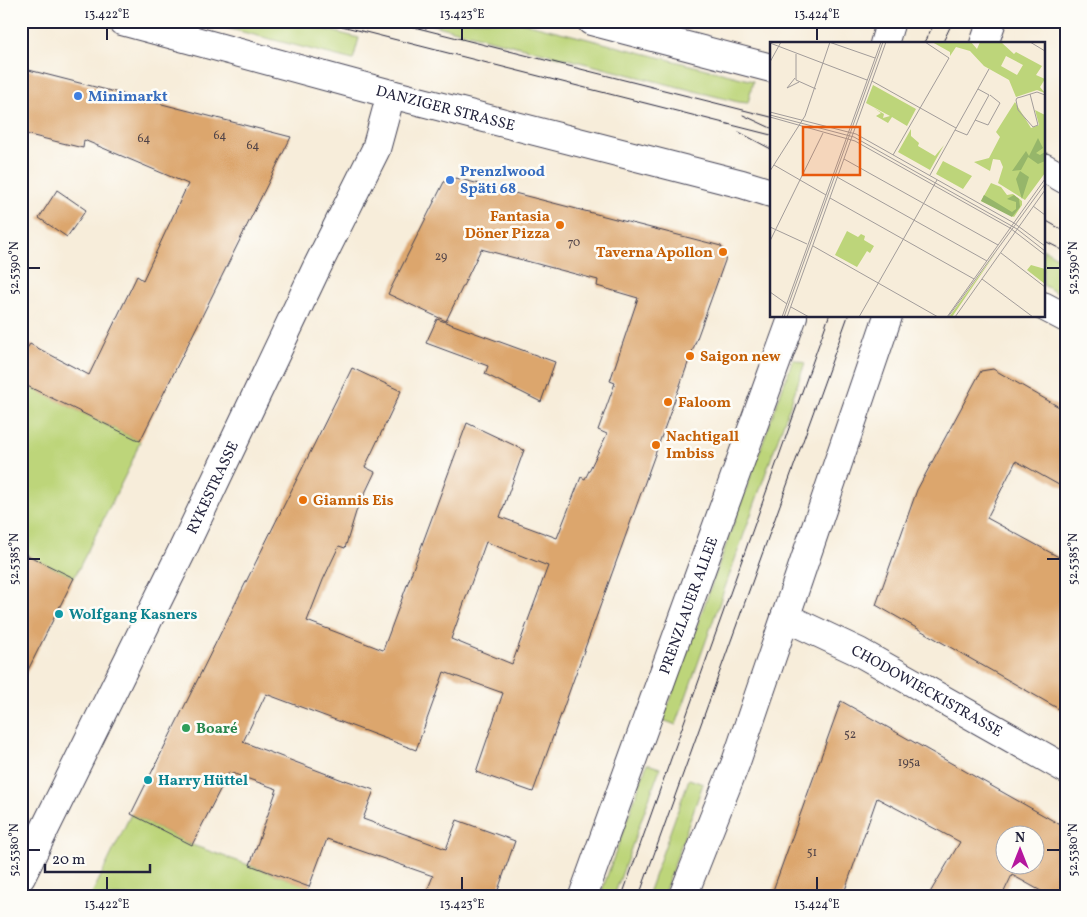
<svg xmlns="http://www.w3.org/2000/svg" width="1087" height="917" font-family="Vollkorn,serif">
	<rect width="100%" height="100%" fill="#fdfcf7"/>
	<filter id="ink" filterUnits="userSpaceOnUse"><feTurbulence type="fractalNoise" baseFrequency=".02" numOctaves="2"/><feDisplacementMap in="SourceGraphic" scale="10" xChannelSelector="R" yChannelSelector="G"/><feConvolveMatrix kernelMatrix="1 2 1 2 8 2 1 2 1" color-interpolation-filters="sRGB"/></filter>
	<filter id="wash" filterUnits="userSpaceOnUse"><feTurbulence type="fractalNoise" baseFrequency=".0096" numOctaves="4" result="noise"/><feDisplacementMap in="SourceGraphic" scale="20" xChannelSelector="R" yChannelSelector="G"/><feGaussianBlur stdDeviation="1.12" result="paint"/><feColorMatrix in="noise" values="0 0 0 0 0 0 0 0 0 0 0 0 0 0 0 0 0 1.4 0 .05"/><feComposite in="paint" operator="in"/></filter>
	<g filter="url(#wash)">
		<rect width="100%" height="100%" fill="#f7edda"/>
		<path fill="#bdd57a" stroke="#707c5a" d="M199,21H292L359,38L353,60Z
			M417,21H517L753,81L748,103L738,102Z
			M1043,249L1066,262V298L1043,285Z
			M793,359L805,363L676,725L663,720Z
			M26,385L140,441L131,464L74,578L21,552V393Z
			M647,764L660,768L614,896H600Z
			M689,779L703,784L663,896H647Z
			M131,814L192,845L331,894L330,896H91Z"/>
		<g id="blocks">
			<path fill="#dca66d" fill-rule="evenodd" d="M21,68L291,137L140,441L21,383V357L30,344L89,375L137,276L143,280L188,184L84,140L83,148L21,133Z
				M456,178L721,246L726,258L533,792L476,772L503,693L444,672L416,750L266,694L243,742L345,781V780L374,790L363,819L446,849L457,820L515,841L496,896H425L433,876L327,839L309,887L250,865L277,789L229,772L192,845L131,814L352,368L401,391L365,467L375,472L356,512L345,548L339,546L323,580L307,621L383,650L467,423L524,450L500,517L557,538L581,477L585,479L607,434L598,430L615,383L610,381L638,298L597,286L598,280L481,249L446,321L388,294L444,182ZM486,542L548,566L512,664L451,639Z
				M57,190L86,210L67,237L39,218Z
				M437,319L555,362L541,402L485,374L488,366L426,343Z
				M993,369L1066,411V489L1016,461L987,518L1066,561V713L876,605L917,490L981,371Z
				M21,552L74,578L21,684Z
				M841,701L1066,828V896H1050L1012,875L1002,896H928L960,842L877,798L843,896H771ZM1004,834H1034V864H1004Z"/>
		</g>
	</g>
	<g filter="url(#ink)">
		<use href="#blocks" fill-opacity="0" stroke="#424053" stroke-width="1"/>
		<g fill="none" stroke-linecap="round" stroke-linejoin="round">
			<g stroke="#424053" stroke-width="30">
				<g id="minor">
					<path id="s1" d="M785,617L859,652L1066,769"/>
					<path id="s2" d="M21,877L183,549L317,267L376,149L391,94"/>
				</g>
			</g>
			<g stroke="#424053" stroke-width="30">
				<g id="major">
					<path id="s3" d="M122,21L391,94L742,184L771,193"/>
					<path d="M591,21L771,68"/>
					<path d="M884,44L891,21"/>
					<path d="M984,44L992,21"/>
					<path d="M1043,167L1066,180"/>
					<path d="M1043,306L1066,318"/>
					<path id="s4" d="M583,896L793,316"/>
					<path d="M683,896L736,762L888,316"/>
				</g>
			</g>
			<use href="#minor" stroke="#fff" stroke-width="28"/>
			<use href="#major" stroke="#fff" stroke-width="28"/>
			<path stroke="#22223b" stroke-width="1" d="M322,21L771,135
				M390,21L771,117
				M923,44L936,21
				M942,44L953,21
				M743,115L771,128
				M739,132L771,149
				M1043,219L1066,232
				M1043,240L1066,252
				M622,896L829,316
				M639,896L848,316"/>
		</g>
	</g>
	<path fill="none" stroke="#22223b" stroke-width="2" d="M107,28V40M462,28V40M817,28V40M28,268H40M1047,268H1060M28,559H40M1047,559H1060M28,850H40M1047,850H1060M107,877V890M462,877V890M817,877V890"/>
	<g fill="#3f7fe0" stroke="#fdfcf7" stroke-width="2">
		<circle cx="78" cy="96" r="5"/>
		<circle cx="450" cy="180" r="5"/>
	</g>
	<g fill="#e8710a" stroke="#fdfcf7" stroke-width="2">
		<circle cx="560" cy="225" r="5"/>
		<circle cx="723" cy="252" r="5"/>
		<circle cx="690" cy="356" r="5"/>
		<circle cx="668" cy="402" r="5"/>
		<circle cx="656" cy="445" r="5"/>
		<circle cx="303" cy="500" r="5"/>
	</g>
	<g fill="#0f9aa8" stroke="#fdfcf7" stroke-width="2">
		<circle cx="59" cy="614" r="5"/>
		<circle cx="148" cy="780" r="5"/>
	</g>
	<circle fill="#2e9e5b" stroke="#fdfcf7" stroke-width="2" cx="186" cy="728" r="5"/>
	<g text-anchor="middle" stroke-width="5" stroke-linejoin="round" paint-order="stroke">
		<g font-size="12" fill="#504348">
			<text x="220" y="139">64</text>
			<text x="144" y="142">64</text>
			<text x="253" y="149">64</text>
			<text x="574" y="246">70</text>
			<text x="441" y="260">29</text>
			<text x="850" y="738">52</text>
			<text x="909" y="766">195a</text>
			<text x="812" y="856">51</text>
		</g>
		<g font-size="15" font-weight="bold" fill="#366cbe" stroke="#fdfcf7" text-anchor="start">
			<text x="88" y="101">Minimarkt</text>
			<text x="460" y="176">Prenzlwood<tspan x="460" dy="17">Späti 68</tspan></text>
		</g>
		<g font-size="15" fill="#22223b" stroke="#fdfcf7">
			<text dy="5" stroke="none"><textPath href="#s3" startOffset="335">DANZIGER STRASSE</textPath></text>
			<text dy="5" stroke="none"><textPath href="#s2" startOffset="434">RYKESTRASSE</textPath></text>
			<text dy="5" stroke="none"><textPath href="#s4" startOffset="309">PRENZLAUER ALLEE</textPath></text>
			<text dy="5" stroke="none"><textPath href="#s1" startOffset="160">CHODOWIECKISTRASSE</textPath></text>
		</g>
		<g font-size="15" font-weight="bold" fill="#c56008" stroke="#fdfcf7" text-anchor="start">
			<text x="550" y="221" text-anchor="end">Fantasia<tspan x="550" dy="17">Döner Pizza</tspan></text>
			<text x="713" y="257" text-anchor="end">Taverna Apollon</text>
			<text x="700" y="361">Saigon new</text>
			<text x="678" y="407">Faloom</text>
			<text x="666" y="441">Nachtigall<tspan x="666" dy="17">Imbiss</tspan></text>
			<text x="313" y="505">Giannis Eis</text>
		</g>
		<g font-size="15" font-weight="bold" fill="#0d838f" stroke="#fdfcf7" text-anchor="start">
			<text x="69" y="619">Wolfgang Kasners</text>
			<text x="158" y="785">Harry Hüttel</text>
		</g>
		<g font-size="15" font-weight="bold" fill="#27864d" stroke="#fdfcf7" text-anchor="start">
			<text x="196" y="733">Boaré</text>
		</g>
	</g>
	<g transform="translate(770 42)">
		<rect width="275" height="275" fill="#f7edda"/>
		<path d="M162,0H201L207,7L210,0H231L244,12L246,10L272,24L266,33L275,37L270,45L275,51L267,48L246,55L239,38L214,24L200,9L186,5L180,14V10ZM236,14L253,23L247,33L231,24ZM103,43L146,67L137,84L122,75L118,81L106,74L111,71L104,66L114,72L113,76L120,74L96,61ZM245,60L261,86L269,83L265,68L275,73V131L255,158L228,141L233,125L230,118L223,117L220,129L204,120L219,116L230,95L226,90ZM141,87V94L149,101L148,104L165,114L174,103L160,128L128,110ZM173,119L202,134L193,147L166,132ZM221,141L231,145L237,153L243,152L252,159V163L244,175L211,159ZM77,189L88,195L91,192L95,194L94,198L104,204L100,211L97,209L87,225L65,213ZM227,209L182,275H179ZM261,223L275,227V242L257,228Z" fill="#bdd57a" fill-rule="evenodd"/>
		<path d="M268,96L273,106L266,111L270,113L275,110V119L268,122L258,115L251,128L242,129L256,109L259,114ZM250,129L259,135L252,157L246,137ZM214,153L242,170L246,167V160L237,157L244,153L249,157L250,165L242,175L211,159Z" fill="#96b66a"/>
		<path fill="none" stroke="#a29c9a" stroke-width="1" d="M59,0L105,16M260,0L275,9M0,1L97,38M26,12V38L46,47M0,20L11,0M25,36L17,46L29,40M102,39L186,86M260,52L268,83L263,85L248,68L246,58L247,56L251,55L267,50L275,53M0,70L86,92L244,181L275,204M0,73L84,95L247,187L275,209M0,75L85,99L240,186L275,213M205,78L218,83L230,61L220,53M185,88L197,93L219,53L208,47M123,113L179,16L155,0M74,117L228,203M4,123L56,153M0,129L35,74L60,0M160,133L219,27M67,135L217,219M60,156L204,237M263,164L275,173M0,185L37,202M0,199L53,91M43,204L168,275M231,211L275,245M212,237L263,275M0,250L17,262M21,265L39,275M12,275L111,0M14,275L113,0M17,275L116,0M89,275L167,138M177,275L275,137M178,275L275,142M185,275L275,148"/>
		<path fill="#e8590c" fill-opacity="0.15" stroke="#e8590c" stroke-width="2.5" d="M33,85H90V133H33Z"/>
		<rect width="275" height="275" fill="none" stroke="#22223b" stroke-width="2.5"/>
	</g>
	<rect width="1087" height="917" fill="none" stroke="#fdfcf7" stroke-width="55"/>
	<g transform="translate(1020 850)"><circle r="24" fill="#fdfcf7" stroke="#a5a5ac"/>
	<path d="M0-4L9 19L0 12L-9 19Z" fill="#b5179e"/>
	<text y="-8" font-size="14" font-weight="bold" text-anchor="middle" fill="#22223b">N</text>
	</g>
	<path d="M45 864v8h105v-8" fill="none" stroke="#22223b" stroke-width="2.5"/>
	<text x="52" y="864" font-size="15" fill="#22223b" stroke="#fdfcf7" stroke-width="4" paint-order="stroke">20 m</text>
	<rect x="28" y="28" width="1032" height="862" fill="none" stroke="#22223b" stroke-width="2"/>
	<g font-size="12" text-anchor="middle" fill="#22223b">
		<text x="107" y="18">13.422°E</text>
		<text x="462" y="18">13.423°E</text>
		<text x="817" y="18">13.424°E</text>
		<text transform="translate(14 268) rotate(-90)" y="4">52.5390°N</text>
		<text transform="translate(1073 268) rotate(-90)" y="4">52.5390°N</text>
		<text transform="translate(14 559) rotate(-90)" y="4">52.5385°N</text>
		<text transform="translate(1073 559) rotate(-90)" y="4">52.5385°N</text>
		<text transform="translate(14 850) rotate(-90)" y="4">52.5380°N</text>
		<text transform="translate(1073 850) rotate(-90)" y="4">52.5380°N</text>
		<text x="107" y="908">13.422°E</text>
		<text x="462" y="908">13.423°E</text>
		<text x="817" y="908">13.424°E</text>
	</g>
</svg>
